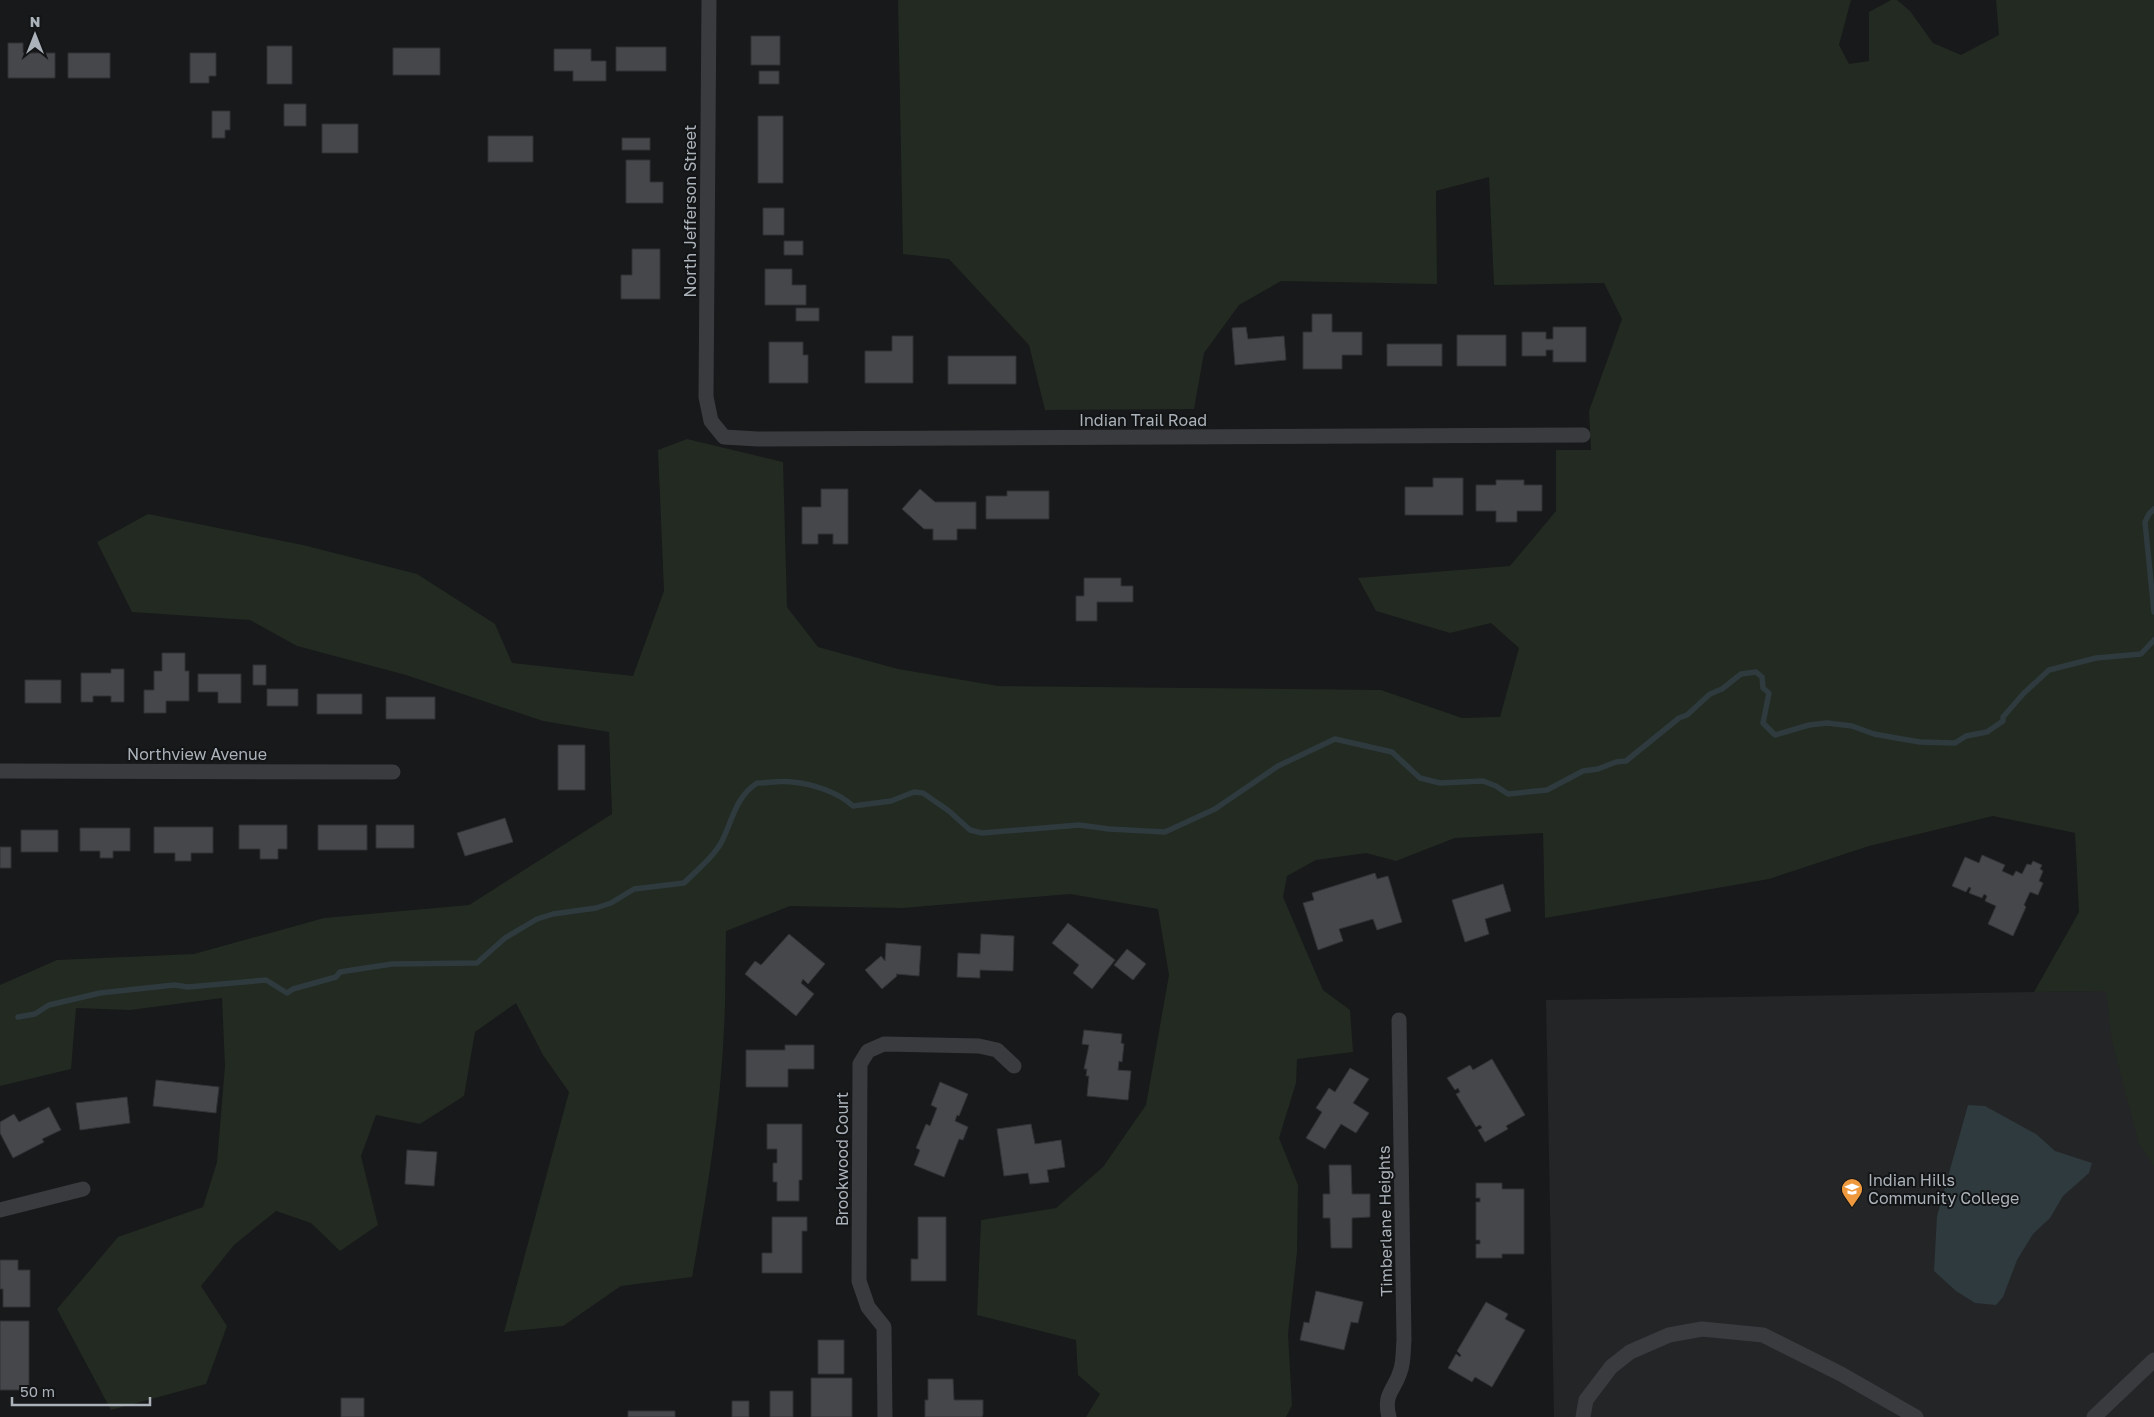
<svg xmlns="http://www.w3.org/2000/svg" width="2154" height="1417" font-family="'Golos Text',sans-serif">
	<rect width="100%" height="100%" fill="#18191a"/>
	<path fill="#242527" d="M2154,990V1417H1554L1546,1000Z"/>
	<path fill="#222a22" d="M898,0H1851L1839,45L1849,64L1869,61V12L1891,0H1897L1910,11L1933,43L1961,55L1999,35L1996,0H2154V1166L2139,1144L2112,1041L2106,991L2034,992L2079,912L2075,833L1993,816L1869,846L1769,879L1545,918L1543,833L1455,838L1396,861L1366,853L1316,860L1287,876L1283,897L1323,990L1350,1010L1353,1052L1297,1059L1296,1083L1279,1138L1298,1185L1297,1252L1288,1334L1292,1405L1286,1417H1086L1100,1394L1078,1375L1076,1340L977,1315L981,1220L1056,1208L1103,1167L1146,1105L1169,975L1158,909L1070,894L903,908L790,906L726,931C725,964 726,997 724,1030C720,1114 707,1195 692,1277L621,1286L563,1326L504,1332L569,1092L543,1055L516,1003L475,1032L464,1096L420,1124L376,1115L361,1156L378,1225L340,1251L311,1223L276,1211L234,1245L201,1286L227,1326L206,1384L111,1410L57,1309L118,1237L203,1207L217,1162L225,1066L222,998L130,1010L76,1008L71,1069L0,1086V985L57,960L194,954L324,918L469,905L612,814L609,732L543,721L406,675L297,646L250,620L132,612L97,542L148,514L303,545L417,574L495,624L512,663L633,676L664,591L658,450L687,439L783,462L787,607L818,647L898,669L998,686L1381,690L1462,718L1500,717L1519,648L1491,623L1450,633L1376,611L1358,578L1510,566L1556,511V450H1591L1589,411L1622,319L1604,283L1494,285L1489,177L1436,191L1437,284L1281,281L1239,305L1204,353L1194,409L1045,410L1029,345L949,259L903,254Z"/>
	<path fill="#2e3a3e" d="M1968,1105L1985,1106L2036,1134L2055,1151L2092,1163L2089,1173L2063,1196L2050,1218L2033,1234L2017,1260L2003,1297L1996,1305L1975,1303L1956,1291L1934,1271L1937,1216Z"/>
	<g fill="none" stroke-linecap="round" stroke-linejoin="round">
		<path stroke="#2e3a3e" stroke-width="5.5" d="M2154,509L2149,514L2145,522L2154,612
			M18,1017L35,1014L49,1005L100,993L174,985L188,987L266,980L287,993L293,989L336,977L340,972L346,971L392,964L477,963L505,938L537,919L553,914L596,908L611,903L634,889L684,883C697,870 715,856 723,839C733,818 736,797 757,783C768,783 781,780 792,782C813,784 838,792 853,806L891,801L914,792L923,793L949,811L970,830L982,833L1079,825L1109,829L1165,832L1215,809L1278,766L1335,739L1392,752L1420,778L1440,783L1483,781L1496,786L1508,794L1547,790L1583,771L1598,769L1616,762L1626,761L1679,718L1687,715L1710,694L1722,689L1741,674L1756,672L1762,677L1763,688L1769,693L1763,723L1775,735L1809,725L1827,723L1852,726L1874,734L1896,738L1920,742L1955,743L1966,736L1987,732L2003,721V717L2024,693L2049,670L2096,658L2141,654L2154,640"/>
	</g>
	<path fill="#45474a" stroke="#323336" d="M751,36H780V65H751Z
		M8,43H23V53H55V78H8Z
		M267,46H292V84H267Z
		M616,47H666V71H616Z
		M393,48H440V75H393Z
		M554,49H591V61H606V81H573V71H554Z
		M68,53H110V78H68Z
		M190,53H216V76H209V83H190Z
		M759,71H779V84H759Z
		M284,104H306V126H284Z
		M212,111H230V130H225V138H212Z
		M758,116H783V183H758Z
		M322,124H358V153H322Z
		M488,136H533V162H488Z
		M622,138H650V150H622Z
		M626,160H650V182H663V203H626Z
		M763,208H784V235H763Z
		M784,241H803V255H784Z
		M632,249H660V299H621V275H632Z
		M765,269H792V285H806V305H765Z
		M796,308H819V321H796Z
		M1312,314H1332V332H1362V355H1342V369H1303V332H1312Z
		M1246,327L1248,339L1284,336L1286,360L1235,365L1232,328Z
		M1553,327H1586V362H1553V350H1546V356H1522V332H1546V339H1553Z
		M1457,335H1506V366H1457Z
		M892,336H913V383H865V351H892Z
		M769,342H803V355H808V383H769Z
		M1387,344H1442V366H1387Z
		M948,356H1016V384H948Z
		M1433,478H1463V515H1405V487H1433Z
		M1496,480H1524V485H1542V511H1517V522H1496V511H1476V485H1496Z
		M821,489H848V544H833V534H818V544H802V507H821Z
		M920,489L935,502H976V529H957V540H933V529H924L902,509Z
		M1007,491H1049V519H986V496H1007Z
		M1084,578H1121V586H1133V602H1097V621H1076V596H1084Z
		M162,653H185V671H189V701H166V713H144V690H154V671H162Z
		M253,665H266V685H253Z
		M111,669H124V702H111V696H93V702H81V673H111Z
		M198,674H241V703H218V692H198Z
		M25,680H61V703H25Z
		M267,689H298V706H267Z
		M317,694H362V714H317Z
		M386,697H435V719H386Z
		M558,745H585V790H558Z
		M505,818L513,842L465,856L457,833Z
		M239,825H287V849H278V859H260V849H239Z
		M318,825H367V850H318Z
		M376,825H414V848H376Z
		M154,827H213V853H191V861H175V853H154Z
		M80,828H130V851H113V858H100V851H80Z
		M21,830H58V852H21Z
		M0,847H11V868H0Z
		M1982,855L2005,865L2002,871L2013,876L2016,871L2022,874L2027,864L2031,865L2033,861L2042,865L2040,869L2043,871L2039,881L2043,883L2038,895L2030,892L2024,905L2026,907L2013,936L1988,924L1996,906L1985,901L1987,896L1984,894L1982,898L1969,893L1971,888L1969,887L1966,892L1952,886L1965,857L1979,863Z
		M1375,873L1377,879L1388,876L1402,922L1377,930L1373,919L1346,927L1339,929L1343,941L1318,950L1303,903L1314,900L1312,893Z
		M1503,884L1511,911L1485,919L1489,934L1465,942L1452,900Z
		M1068,923L1115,960L1092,989L1073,973L1079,965L1052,943Z
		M789,934L825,964L808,984L803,979L801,983L814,994L796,1016L745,974L755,961L761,965Z
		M981,934L1014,936L1013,971L980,970V978L957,977L958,953L980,954Z
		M886,943L921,946L919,976L896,974L897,976L882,989L865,970L881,956L885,961Z
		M1127,949L1146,964L1133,980L1114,965Z
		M1084,1030L1122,1034L1121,1043L1124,1044L1122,1062L1119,1061L1118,1070L1131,1071L1128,1100L1087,1096L1089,1076H1086L1087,1069H1084L1089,1045L1082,1044Z
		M785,1045H814V1069H788V1087H746V1050H785Z
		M1492,1059L1525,1115L1506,1126L1508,1129L1485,1142L1478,1130L1482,1128L1481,1126L1480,1125L1476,1127L1456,1094L1460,1092L1458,1088L1455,1090L1447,1078L1470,1065L1473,1070Z
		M1350,1068L1369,1079L1353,1103L1369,1113L1356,1133L1341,1124L1325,1149L1306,1138L1322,1112L1316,1108L1329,1088L1335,1092Z
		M156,1080L219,1087L216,1113L153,1106Z
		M940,1082L968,1094L959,1116L957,1115L955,1121L968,1127L963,1140L959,1139L944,1177L914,1165L920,1150L916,1148L926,1124L930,1126L937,1108L931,1105Z
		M127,1097L130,1123L80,1130L76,1103Z
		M49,1107L61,1130L42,1139L44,1142L13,1158L0,1133V1122L14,1114L19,1122Z
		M767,1124H802V1180H799V1201H777V1182H773V1163H777V1149H767Z
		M1031,1124L1035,1144L1061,1140L1065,1167L1047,1170L1049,1182L1030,1184L1028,1173L1004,1176L997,1129Z
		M407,1150L437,1152L434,1186L405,1184Z
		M1329,1165H1351L1352,1194H1370V1217L1352,1218V1248H1331L1330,1218H1323V1194H1330Z
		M1476,1183H1502V1189H1524V1254H1502V1258H1476V1244H1480V1240H1476V1202H1480V1198H1476Z
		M772,1217H807V1231H802V1273H762V1253H772Z
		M918,1217H946V1281H911V1259H918Z
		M0,1260H18V1270H30V1307H3V1289H0Z
		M1316,1291L1363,1302L1358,1323L1351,1322L1344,1350L1300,1340L1304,1322L1309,1323Z
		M1486,1302L1508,1314L1505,1319L1525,1330L1492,1387L1475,1377L1472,1382L1448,1368L1456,1354L1460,1357L1461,1355L1457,1351Z
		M0,1321H29V1390H0Z
		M818,1340H844V1374H818Z
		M811,1378H852V1417H811Z
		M928,1379H953L954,1400H983V1415L982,1417H925V1400H928Z
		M770,1391H793V1417H770Z
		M341,1398H364V1417H341Z
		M732,1401H749V1417H732Z
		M628,1411H675V1417H628Z"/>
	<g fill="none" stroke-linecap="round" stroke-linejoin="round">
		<path stroke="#393b3f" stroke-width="15" d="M709,0L706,397L711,421L724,437L758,439L1583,435
			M0,771L393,772
			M0,1210L83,1189
			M885,1417L884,1327L868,1307L859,1281L860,1064L868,1051L884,1044L979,1046L997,1050L1014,1066
			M1389,1417C1383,1394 1394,1391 1400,1372C1404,1362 1403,1350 1404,1340L1399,1020
			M1583,1417L1586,1400L1611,1367L1630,1352L1669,1335L1702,1329L1763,1335L1841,1374L1916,1417
			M2094,1417L2154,1360"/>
	</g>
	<defs>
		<g id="university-pin" transform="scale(1.125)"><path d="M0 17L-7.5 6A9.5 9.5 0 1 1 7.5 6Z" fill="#ee993d" stroke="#131415"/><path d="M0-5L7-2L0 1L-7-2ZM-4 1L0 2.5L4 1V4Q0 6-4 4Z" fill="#fff"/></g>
	</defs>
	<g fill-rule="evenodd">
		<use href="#university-pin" x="1852" y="1189"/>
	</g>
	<g text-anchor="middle" stroke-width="4" stroke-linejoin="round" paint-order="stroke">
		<g font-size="16" fill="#abb2ba" stroke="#131415">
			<text transform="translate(690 211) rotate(-90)" y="6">North Jefferson Street</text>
			<text x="1143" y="426">Indian Trail Road</text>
			<text x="197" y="760">Northview Avenue</text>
			<text transform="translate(842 1159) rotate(-90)" y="6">Brookwood Court</text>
			<text transform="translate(1385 1221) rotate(-91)" y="6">Timberlane Heights</text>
		</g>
		<g font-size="16" fill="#abb2ba" stroke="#131415" text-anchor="start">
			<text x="1868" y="1186">Indian Hills<tspan x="1868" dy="18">Community College</tspan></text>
		</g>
	</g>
	<g transform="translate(35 35)" stroke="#131415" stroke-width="4" paint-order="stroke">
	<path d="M0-4L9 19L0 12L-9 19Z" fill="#abb2ba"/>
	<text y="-8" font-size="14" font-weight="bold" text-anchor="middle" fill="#abb2ba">N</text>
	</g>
	<path d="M12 1397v8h138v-8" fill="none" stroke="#abb2ba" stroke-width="2.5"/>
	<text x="20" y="1397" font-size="15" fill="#abb2ba" stroke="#131415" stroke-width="4" paint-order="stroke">50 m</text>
</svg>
